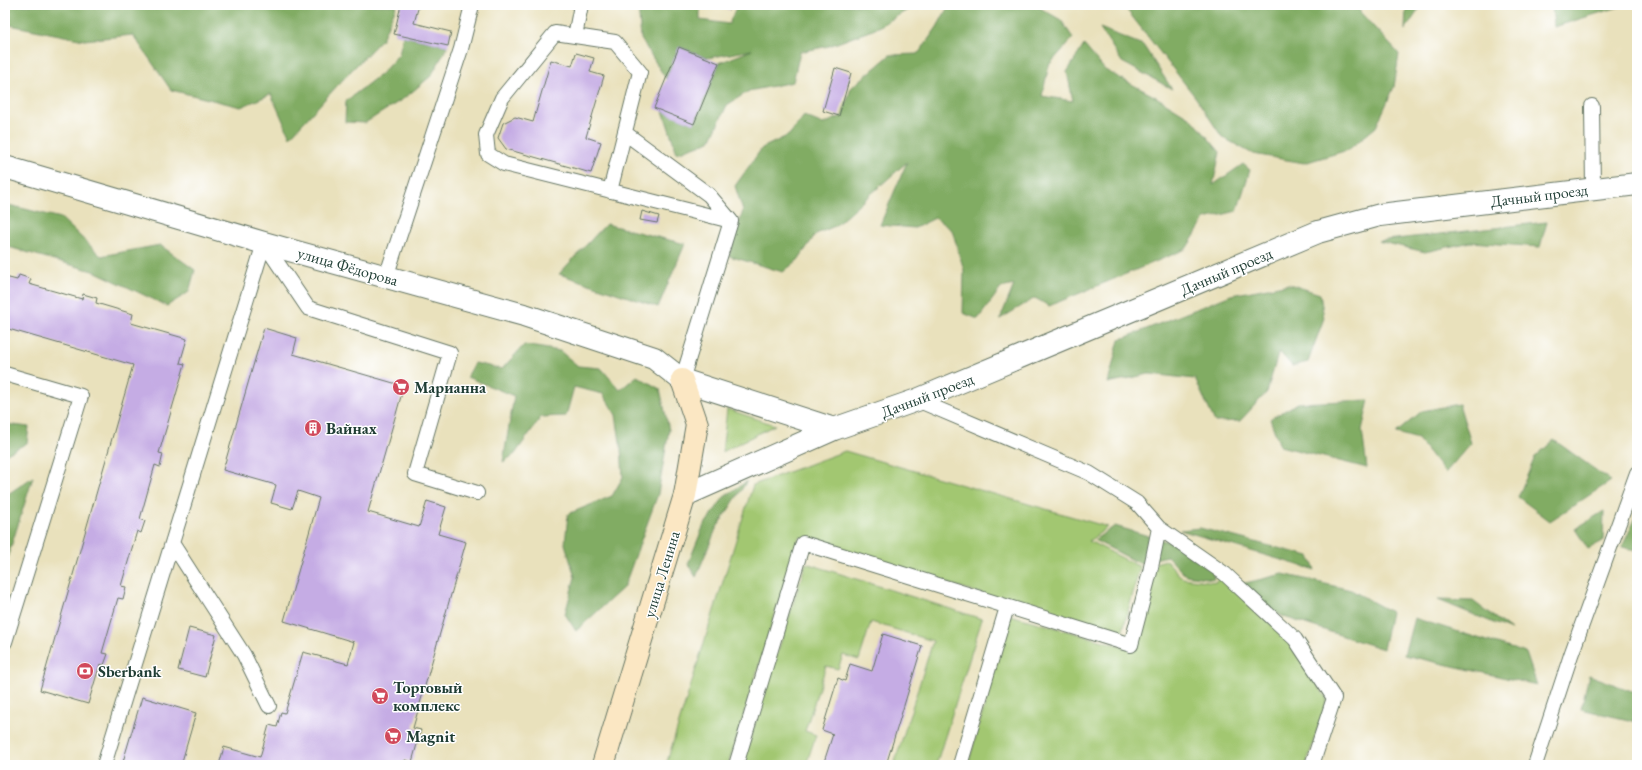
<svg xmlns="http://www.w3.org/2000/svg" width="1642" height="770" font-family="'EB Garamond',serif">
	<rect width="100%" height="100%" fill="#fff"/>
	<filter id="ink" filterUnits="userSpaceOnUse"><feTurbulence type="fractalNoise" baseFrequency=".025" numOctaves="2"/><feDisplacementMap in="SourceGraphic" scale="8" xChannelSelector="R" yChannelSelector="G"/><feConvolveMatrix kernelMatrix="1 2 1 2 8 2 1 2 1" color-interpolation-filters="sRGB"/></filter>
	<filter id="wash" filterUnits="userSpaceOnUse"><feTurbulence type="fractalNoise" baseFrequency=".012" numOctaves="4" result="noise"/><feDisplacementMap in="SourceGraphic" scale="16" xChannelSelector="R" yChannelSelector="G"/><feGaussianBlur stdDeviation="0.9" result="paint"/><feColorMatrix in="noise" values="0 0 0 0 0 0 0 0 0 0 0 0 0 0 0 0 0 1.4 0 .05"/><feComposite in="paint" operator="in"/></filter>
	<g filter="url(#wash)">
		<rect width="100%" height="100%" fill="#e9e1bc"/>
		<path fill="#a2c771" stroke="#608252" d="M727,409L775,425L722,452Z
			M845,451L1108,527L1089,541L1140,567L1121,637L799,537L728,765H666L753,485Z
			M1166,560L1182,578L1216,582L1219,574L1291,643L1327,699L1306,765H968L1010,615L1132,649L1155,563Z
			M806,563L982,619L936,765H894L933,641L871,622L859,660L843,655L838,669L826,666L805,731L816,735L806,765L791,762L773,765H742Z"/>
		<path fill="#81ac63" stroke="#50744c" d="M5,5H397L382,39L349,73L290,137L271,94L241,107L171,90L133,35L84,40L5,24Z
			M638,5H700V20L729,24L737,5H916L875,29L829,46L800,52L793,82L749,91L727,105L710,141L677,153L663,111L694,124L719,63L752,50L707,58L679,47L666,79L641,39Z
			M949,5H1035L1061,20L1073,38L1049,65L1042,96L1073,101L1067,72L1084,45L1105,70L1156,97L1192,119L1220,152L1213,185L1243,164L1250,170L1237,211L1205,219L1186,249L1049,306L1035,298L1000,319L1014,285L1001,288L978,319L963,313L964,270L952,230L935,218L915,228L880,225L907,162L835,226L816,234L798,260L783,272L729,256L743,211L735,186L762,148L789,135L804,116L823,124L842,116L851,88L890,55L918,54L937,27Z
			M1123,5H1358L1360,12L1399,54L1394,87L1376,127L1348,150L1304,163L1253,154L1222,137L1196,98Z
			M1406,5H1422L1405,30Z
			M1552,5H1625L1554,27Z
			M1100,28L1143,45L1172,89L1122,62Z
			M403,36L448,46L431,76L406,97L365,123L345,122L346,101L382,73L399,54Z
			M5,204L61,218L101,256L160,245L195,270L189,292L167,306L96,272L5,246Z
			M1547,222L1540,247L1471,242L1425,252L1378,241Z
			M606,224L685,244L658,307L559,274Z
			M1289,284L1320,294L1324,318L1308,362L1292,366L1279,351L1267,392L1240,421L1215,422L1195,379L1149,374L1108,383L1119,340L1231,295Z
			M524,345L560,351L578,366L601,368L620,390L637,376L660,389L669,430L658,494L624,587L576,631L565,614L575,577L565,544L568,514L612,496L623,477L621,449L616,415L603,394L574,387L566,416L541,417L515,454L503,462L514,396L467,377L475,363L502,369Z
			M1369,400L1362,430L1367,468L1280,446L1270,419L1298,403Z
			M1459,404L1471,443L1445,473L1418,439L1396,433L1422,411Z
			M5,424L29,427L27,443L5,455Z
			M1554,440L1611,481L1550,521L1518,497L1535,457Z
			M33,477L5,566V496Z
			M747,481L716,529L696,577L688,564L703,527L724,497Z
			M1604,511L1603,541L1588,549L1575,529Z
			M1637,515V550L1622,547Z
			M1115,526L1209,554L1214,579L1185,575L1167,556L1139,563L1094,540Z
			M1200,528L1309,556L1315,570L1180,530Z
			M1283,574L1351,590L1391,612L1383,649L1284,617L1233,586Z
			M1438,600L1473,601L1511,630Z
			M1414,618L1526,653L1537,685L1404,655Z
			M1589,675L1637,693V722L1581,709Z"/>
		<g id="blocks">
			<path fill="#c5ace4" d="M401,5H419L414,23L451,32L448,46L394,34Z
				M720,5H732L729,10Z
				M679,47L719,63L694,124L654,108Z
				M576,53L594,58L590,72L604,76L586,137L601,142L591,173L506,149L498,138L503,123L515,117L533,122L551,60L572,66Z
				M835,68L851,73L839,116L823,111Z
				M642,211L659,216L657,223L640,220Z
				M19,275L31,279L29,284L82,299L83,294L97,298L96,303L133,314L131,323L187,339L180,363L185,364L159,453L163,454L160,467L155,465L140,519L145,521L141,533L137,531L121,586L126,587L123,599L118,598L102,653L108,654L104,665L100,664L88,704L40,690L133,365L5,328V277L17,280Z
				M264,328L297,338L293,354L404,386L368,512L419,527L427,501L446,507L438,534L466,542L413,728L421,730L412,762L405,760L403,765H219L224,747L260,757L269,725L277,727L281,712L285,713L303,652L348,664L354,642L284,621L319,498L298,491L292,509L271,503L276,485L223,470Z
				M189,628L216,635L205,677L178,670Z
				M883,634L922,646L886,765H823L833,734L822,730L838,678L845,681L850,664L872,671Z
				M142,697L196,713L181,765H122Z"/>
		</g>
	</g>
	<g filter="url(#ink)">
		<use href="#blocks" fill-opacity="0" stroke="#667664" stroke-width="1"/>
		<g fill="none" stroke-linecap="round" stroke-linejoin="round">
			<g stroke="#667664" stroke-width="16">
				<path id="lane" d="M575,36L581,5
					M1592,106L1593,189
					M625,133L709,195L731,221
					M610,191L640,72L615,42L555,33L502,98L486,135L488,154L504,164L731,221
					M264,243L308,308L450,353L415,474L477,493
					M386,277L461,49L472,5
					M5,374L81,396L5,642
					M682,380L731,221
					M917,400L1089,473L1137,503L1159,528L1225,574L1295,639L1334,698L1312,765
					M172,543L244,655L269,706
					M104,765L264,243
					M736,765L803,543L1131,645L1150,572L1159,528
					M960,765L1007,607
					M1535,765L1571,655L1637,473"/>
			</g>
			<g stroke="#667664" stroke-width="24">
				<path id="street" d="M5,167L264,243L524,315L654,358L682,380L834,429
					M685,495L834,429L917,400L1318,232L1380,215L1637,184"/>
			</g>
			<g stroke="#667664" stroke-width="24">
				<path id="secondary" d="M603,765L685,495L697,424L682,380"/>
			</g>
			<use href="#lane" stroke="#fff" stroke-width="14"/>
			<use href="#street" stroke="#fff" stroke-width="22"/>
			<use href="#secondary" stroke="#fbe7c3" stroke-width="22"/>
		</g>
	</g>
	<defs>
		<g id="supermarket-disc" transform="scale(0.9)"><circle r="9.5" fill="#d1495b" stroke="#fff"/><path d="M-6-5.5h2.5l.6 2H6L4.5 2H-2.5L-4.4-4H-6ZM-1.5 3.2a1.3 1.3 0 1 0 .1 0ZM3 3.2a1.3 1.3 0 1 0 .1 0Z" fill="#fff"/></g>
		<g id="building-disc" transform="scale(0.9)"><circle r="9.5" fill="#d1495b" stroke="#fff"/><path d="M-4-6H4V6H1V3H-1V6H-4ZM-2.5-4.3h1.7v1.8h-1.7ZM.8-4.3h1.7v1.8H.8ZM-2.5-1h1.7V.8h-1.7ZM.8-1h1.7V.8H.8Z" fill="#fff"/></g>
		<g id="bank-disc" transform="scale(0.9)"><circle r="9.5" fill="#d1495b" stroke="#fff"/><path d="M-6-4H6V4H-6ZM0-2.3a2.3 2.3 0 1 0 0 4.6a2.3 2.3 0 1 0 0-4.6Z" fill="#fff"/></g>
	</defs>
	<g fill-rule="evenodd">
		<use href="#supermarket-disc" x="401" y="387"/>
		<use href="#building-disc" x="313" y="428"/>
		<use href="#bank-disc" x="85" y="671"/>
		<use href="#supermarket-disc" x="380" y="696"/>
		<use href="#supermarket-disc" x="393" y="736"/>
	</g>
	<g text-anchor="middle" stroke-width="3" stroke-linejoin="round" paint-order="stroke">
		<g font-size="16" fill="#1f3d34" stroke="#fff">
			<text transform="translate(1539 195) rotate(-7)" y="6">Дачный проезд</text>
			<text transform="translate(348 266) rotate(16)" y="6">улица Фёдорова</text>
			<text transform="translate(1226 271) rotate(-23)" y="6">Дачный проезд</text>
			<text transform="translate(927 395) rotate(-21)" y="6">Дачный проезд</text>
			<text transform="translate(661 574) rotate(-73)" y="6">улица Ленина</text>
		</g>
		<g font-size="16" font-weight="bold" fill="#1f3d34" stroke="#fff" text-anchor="start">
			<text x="414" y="393">Марианна</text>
			<text x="326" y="434">Вайнах</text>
			<text x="98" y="677">Sberbank</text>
			<text x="393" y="693">Торговый<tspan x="393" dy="18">комплекс</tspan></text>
			<text x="406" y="742">Magnit</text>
		</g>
	</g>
	<rect width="1642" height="770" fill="none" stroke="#fff" stroke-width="20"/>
</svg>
